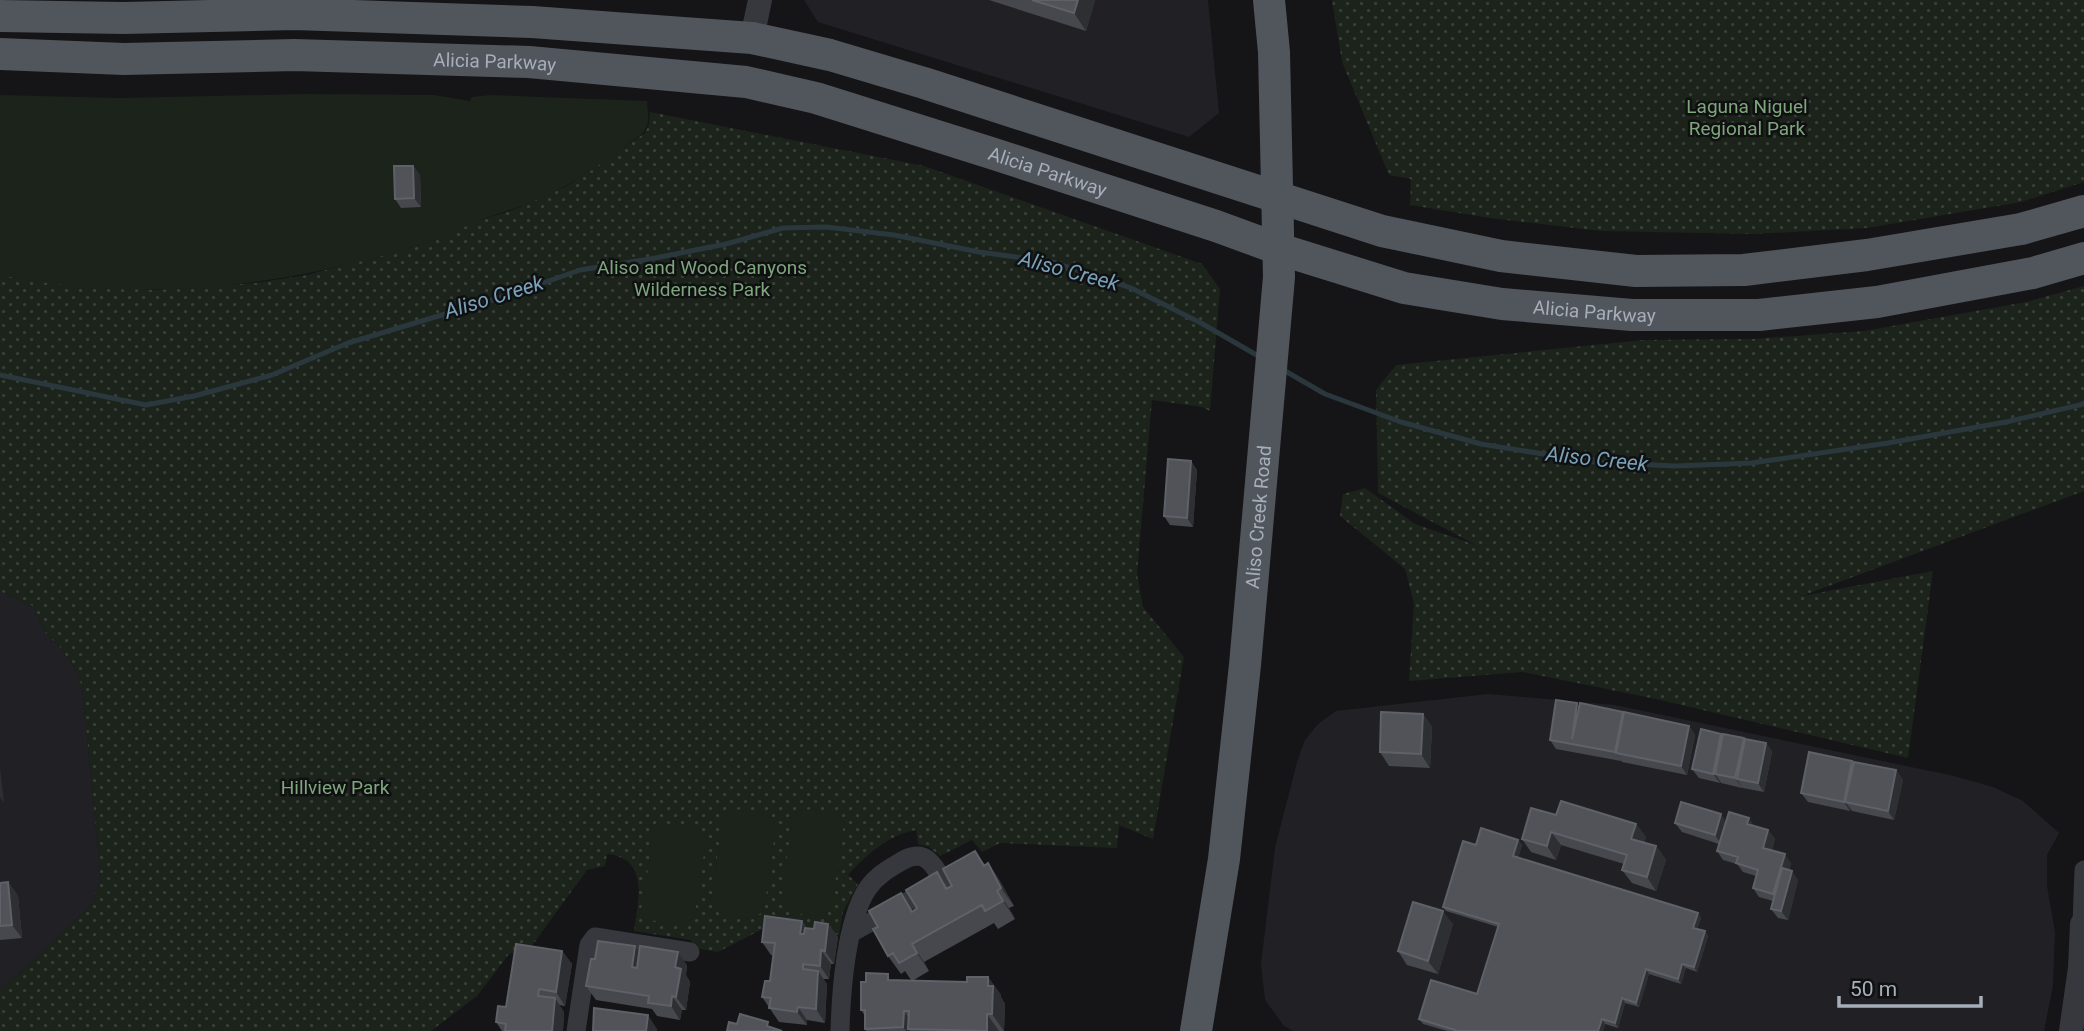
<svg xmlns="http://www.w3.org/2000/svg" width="2084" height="1031" font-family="Roboto,sans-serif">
	<defs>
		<pattern id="grass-dots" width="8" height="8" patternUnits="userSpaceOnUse" patternTransform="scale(1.75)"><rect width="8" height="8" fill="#1b231b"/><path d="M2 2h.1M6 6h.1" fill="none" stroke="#39403a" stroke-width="1.8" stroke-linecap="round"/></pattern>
	</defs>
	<rect width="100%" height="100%" fill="#151517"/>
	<path fill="#212125" d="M804,0H1208L1219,113L1189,137L818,22Z
		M0,591L33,606L45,632L60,647L76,670L82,686L100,870L99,884L91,905L22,971L0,989Z
		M1488,694L1615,705L1954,776L1993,787L2023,801L2059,833L2047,855V886L2055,932L2053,986L2044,1031H1293L1284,1026L1265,1000L1261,964L1275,848L1297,762L1305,740L1318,724L1336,711Z"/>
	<path fill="url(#grass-dots)" d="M1332,0H2084V182L2021,202L1867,228L1752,234L1601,231L1490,218L1410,205L1411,179L1389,175L1342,62Z
		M650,112L924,166L1202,264L1220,289L1210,411L1202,407L1152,400L1137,574L1143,607L1184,657L1153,839L1119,825L1117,848L1000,843L982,852L972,840L940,856L929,847L918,844L916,830C887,836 867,854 848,875L858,884L843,912L839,935L772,924L718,952L694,948L691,940L634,931C638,901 650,858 607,854L605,866L587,870L528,951L509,954L477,996L431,1031H0V989L22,971L91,905L99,884L100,870L82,686L74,667L60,647L45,632L33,606L0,591V275L154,290L255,283L307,275L432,241L461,226L513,210L567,186L645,133L649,124Z
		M2084,286V491L1802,596L1933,571L1908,758L1656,699L1523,672L1409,681L1414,604L1405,569L1340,516L1343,494L1365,488L1415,524L1476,545L1378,493L1376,390L1396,365L1644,340L1754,339L1864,331L2026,302Z"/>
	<path fill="#1b231b" d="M307,94L434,95L470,101L472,97L490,95L647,101C648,114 651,124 642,134C608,159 577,183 539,199C517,209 495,214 474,223C459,229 445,237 430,242C288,286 147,305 0,275V95L120,98Z
		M734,809L767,813L776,825L764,911L752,919L719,913L711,900L723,817Z
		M803,809L838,812L844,823L831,910L822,917L792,913L781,901L793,815Z
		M664,824L700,829L706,840L694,919L680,925L644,919L641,911L654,832Z"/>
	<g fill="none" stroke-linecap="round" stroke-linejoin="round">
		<path stroke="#2a373d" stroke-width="5" d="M1280,368L1325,394L1401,422L1481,444L1594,462L1675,466L1752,463L1888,443L2006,422L2084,404
			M0,375L146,405L194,396L272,375L348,343L509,295L580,270L650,259L726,244L783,228L826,227L894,235L979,252L1053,262L1131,288L1201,323L1260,357"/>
		<path stroke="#36383d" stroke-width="19" d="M2082,924L2084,870
			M851,933L933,887
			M576,1031L589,945L595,937L690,952
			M840,1031C841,992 846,920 868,888C877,875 890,868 902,861C924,848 933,863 943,881"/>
		<path stroke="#36383d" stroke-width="24" d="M752,38L760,0
			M2071,1031L2080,968L2082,924"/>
		<g stroke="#51555c" stroke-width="32">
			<path d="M0,16L124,18L294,14L532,22L752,38L830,55L924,83L1382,231L1501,256L1636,271L1744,270L1867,255L2021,229L2084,211"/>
			<path id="s1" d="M0,54L124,59L294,55L529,62L746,82L816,98L991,153L1216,226L1279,249L1404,288L1502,304L1632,315H1759L1877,302L2033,273L2084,258"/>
			<path id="s2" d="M1196,1031L1224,859L1245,665L1279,277L1274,52L1269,0"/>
		</g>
	</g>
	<path fill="#46484d" d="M989,0H1095L1086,31Z
		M413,166L420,175L421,207L401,208L395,199Z
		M1191,461L1197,470L1193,527L1170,525L1164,516Z
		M1577,703L1579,707L1689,726L1695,735L1687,775L1622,762L1621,760V761L1556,749L1550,740Z
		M1423,714L1432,727L1430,768L1389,766L1380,752Z
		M1723,735L1766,743L1772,752L1764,792L1743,788L1742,787V788L1721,783L1720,781V783L1699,778L1692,769Z
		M1852,761L1853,763L1896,770L1903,780L1894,820L1852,811L1851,809L1850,811L1808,802L1801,793Z
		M1556,815L1636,824L1646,837L1644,843L1656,846L1666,860L1656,891L1632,883L1622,870L1624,864L1561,845L1556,860L1531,852L1522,839Z
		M1726,822L1755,826L1768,830L1775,839L1772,850L1791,863L1789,870L1798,880L1788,920L1778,918L1771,909L1773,901L1759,897L1753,888L1756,876L1743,872L1737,864L1723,860L1717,851L1719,844L1682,832L1675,823Z
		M1518,840L1522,845L1518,858L1698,913L1701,918L1697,929L1705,931L1708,936L1697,972L1686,968L1681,984L1649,974L1639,1007L1625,1003L1618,1028L1605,1024L1603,1031H1447L1423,1024L1419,1019L1477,994L1498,927L1446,911L1443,907L1476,845Z
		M975,851L985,865L988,863L1000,881L1014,906L1009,908L1015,919L998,929L994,923L924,962L929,971L912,981L967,982L988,977L1001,995V997L1005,1004L1004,1031H866L865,1029V1016L861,1010L892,980H911L905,971L901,974L888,956L914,910L917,908L937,872L948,888L952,886Z
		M8,882L18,896L22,938L0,940V883Z
		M802,921L807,928L814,929L828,924L838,937L834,964H831L829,979H823L827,984L825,1023L807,1020V1025L779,1022L762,997L770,981L773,955H771L762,942Z
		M1453,924L1438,974L1407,965L1398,951Z
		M635,946L639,953L687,965L686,975L690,982L686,1010H682L680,1020L657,1016L652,1009L596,1000L586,986L595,959Z
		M562,951L572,964L565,1006L559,1005L564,1012L563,1031H502L496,1022L506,1007Z"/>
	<path fill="#2e2f33" d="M1078,0H1095L1086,31L1074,13Z
		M413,166L420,175L421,207L414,198Z
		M1191,461L1197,470L1193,527L1187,518Z
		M1577,703L1583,712L1572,739Z
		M1623,712L1629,721L1616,753L1621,761L1615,752Z
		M1423,714L1432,727L1430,768L1421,754Z
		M1689,726L1695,735L1687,775L1681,766Z
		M1721,734L1728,743L1715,774L1720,781V783L1713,774Z
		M1744,738L1750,747L1737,779L1742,788L1735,778Z
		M1766,743L1772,752L1764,792L1758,783Z
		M1852,761L1859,770L1845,802L1851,809L1850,811L1844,802Z
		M0,768L4,803L0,797Z
		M1896,770L1903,780L1894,820L1888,811Z
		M1721,814L1727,823L1721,844L1715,835Z
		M1749,818L1755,827L1747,824Z
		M1636,824L1646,837L1641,852L1631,839Z
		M1768,830L1775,839L1770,857L1763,848Z
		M1551,832L1561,845L1556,860L1547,846Z
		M1518,840L1522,845L1517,861L1513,856Z
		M1656,846L1666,860L1656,891L1647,877Z
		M1785,854L1791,863L1779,903L1773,894Z
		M988,863L1000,881L1014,906L1001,888Z
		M1792,871L1798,880L1788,920L1781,911Z
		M8,882L18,896L22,938L12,925Z
		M997,891L1009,908L1015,919L1003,901Z
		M1443,911L1453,924L1438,974L1428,961Z
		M1698,913L1701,918L1696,932L1693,928Z
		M802,921L812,934H800Z
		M828,924L838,937L834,964L825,951Z
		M1705,931L1708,936L1697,972L1694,967Z
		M912,944L924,962L929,971L917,953Z
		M635,946L645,960L641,980L632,967Z
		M821,950L831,964L829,979L820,966Z
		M562,951L572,964L565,1006L556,992Z
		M678,952L687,965L686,975L690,982L686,1010L676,997L675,967Z
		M1682,964L1686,968L1681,984L1678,979Z
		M1646,969L1649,974L1639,1007L1636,1003Z
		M818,971L827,984L825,1023L816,1009Z
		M988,977L1001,995V997L1005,1004L1004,1031L992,1014L988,986Z
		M672,996L682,1010L680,1020L671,1006Z
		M555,998L564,1012L563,1031H552Z
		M1622,998L1625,1003L1618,1028L1615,1023Z
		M798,1007L807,1020V1025L797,1012Z
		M904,1011L916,1028L908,1029L910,1031H906L903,1027Z
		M987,1014L999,1031H987Z
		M648,1015L657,1029V1031H646Z
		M1602,1019L1605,1024L1603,1031H1598Z"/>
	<path fill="#515359" stroke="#5e6168" stroke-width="2" d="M1032,0H1078L1074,13Z
		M394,166H413L414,198L395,199Z
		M1168,459L1191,461L1187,518L1164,516Z
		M1556,700L1577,703L1572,739L1580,703L1623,712L1615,752L1550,740Z
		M1381,712L1423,714L1421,754L1380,752Z
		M1624,712L1689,726L1681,766L1616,753Z
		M1701,729L1721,734L1713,774L1692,769Z
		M1723,734L1744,738L1735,778L1715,774Z
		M1745,739L1766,743L1758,783L1737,779Z
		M1809,752L1852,761L1844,802L1801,793Z
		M1854,762L1896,770L1888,811L1845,802Z
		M1561,801L1636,824L1631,839L1656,846L1647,877L1622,870L1627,855L1551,832L1547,846L1522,839L1531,808L1556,815Z
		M1681,802L1721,814L1715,835L1675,823Z
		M1729,812L1749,818L1747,824L1768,830L1763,848L1785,854L1773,894L1753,888L1758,870L1736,863L1738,857L1717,851Z
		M1481,828L1518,840L1513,856L1698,913L1693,928L1705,931L1694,967L1682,964L1678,979L1646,969L1636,1003L1622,998L1615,1023L1602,1019L1598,1031H1458L1419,1019L1431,980L1477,994L1499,924L1443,907L1463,841L1476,845Z
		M975,851L984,866L988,863L1001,888L997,891L1003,901L985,911L982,905L912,944L917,953L899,963L893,953L888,956L873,929L878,927L869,911L901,893L912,912L917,908L906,890L937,872L946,889L952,886L943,869Z
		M1782,868L1792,871L1781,911L1771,909Z
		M8,882L12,925L0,926V883Z
		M1413,902L1443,911L1428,961L1398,951Z
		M765,916L802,921L800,934H804L805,928L814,929L815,922L828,924L825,951L821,950L820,966L803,964V969L818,971L816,1009L798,1007L797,1012L769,1008L771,998L762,997L765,981H770L775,943L762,942Z
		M598,941L635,946L632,967L637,968L640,946L678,952L675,967L681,969L676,997L672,996L671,1006L648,1003L649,996L586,986L591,959H595Z
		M516,944L562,951L556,992L539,989L538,996L555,998L552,1031H505L506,1024L496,1022L498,1006L506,1007Z
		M866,973L888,974V980L967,982V977H988V986H993L992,1014H987V1031L908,1029L909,1011H904L903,1027L865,1029V1010H861V982H866Z
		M594,1008L648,1015L646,1031H593Z
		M740,1014L768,1022L767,1026L782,1031H727L729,1022L737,1024Z"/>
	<g text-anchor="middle" stroke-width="5" stroke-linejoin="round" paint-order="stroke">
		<g font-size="19" fill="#a6aeb9" stroke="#101012">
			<text dy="7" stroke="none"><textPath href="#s1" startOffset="495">Alicia Parkway</textPath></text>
			<text dy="7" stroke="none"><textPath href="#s1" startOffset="1062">Alicia Parkway</textPath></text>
			<text dy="7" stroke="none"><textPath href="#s1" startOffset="1629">Alicia Parkway</textPath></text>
			<text dy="7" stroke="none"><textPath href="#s2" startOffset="518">Aliso Creek Road</textPath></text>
		</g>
		<g font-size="19" fill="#7da67b" stroke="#101012">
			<text x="1747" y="113">Laguna Niguel<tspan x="1747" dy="22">Regional Park</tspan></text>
			<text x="702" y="274">Aliso and Wood Canyons<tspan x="702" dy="22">Wilderness Park</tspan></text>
			<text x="335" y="794">Hillview Park</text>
		</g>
		<g font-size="21" font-style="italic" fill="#79a2b8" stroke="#101012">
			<text transform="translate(1069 271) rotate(15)" y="7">Aliso Creek</text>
			<text transform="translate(494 297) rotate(-17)" y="7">Aliso Creek</text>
			<text transform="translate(1597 459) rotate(6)" y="7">Aliso Creek</text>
		</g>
	</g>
	<path d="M1839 996v10h142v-10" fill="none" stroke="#a6aeb9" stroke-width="3.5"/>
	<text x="1850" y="996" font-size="21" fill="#a6aeb9" stroke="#101012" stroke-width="5" paint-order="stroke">50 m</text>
</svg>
